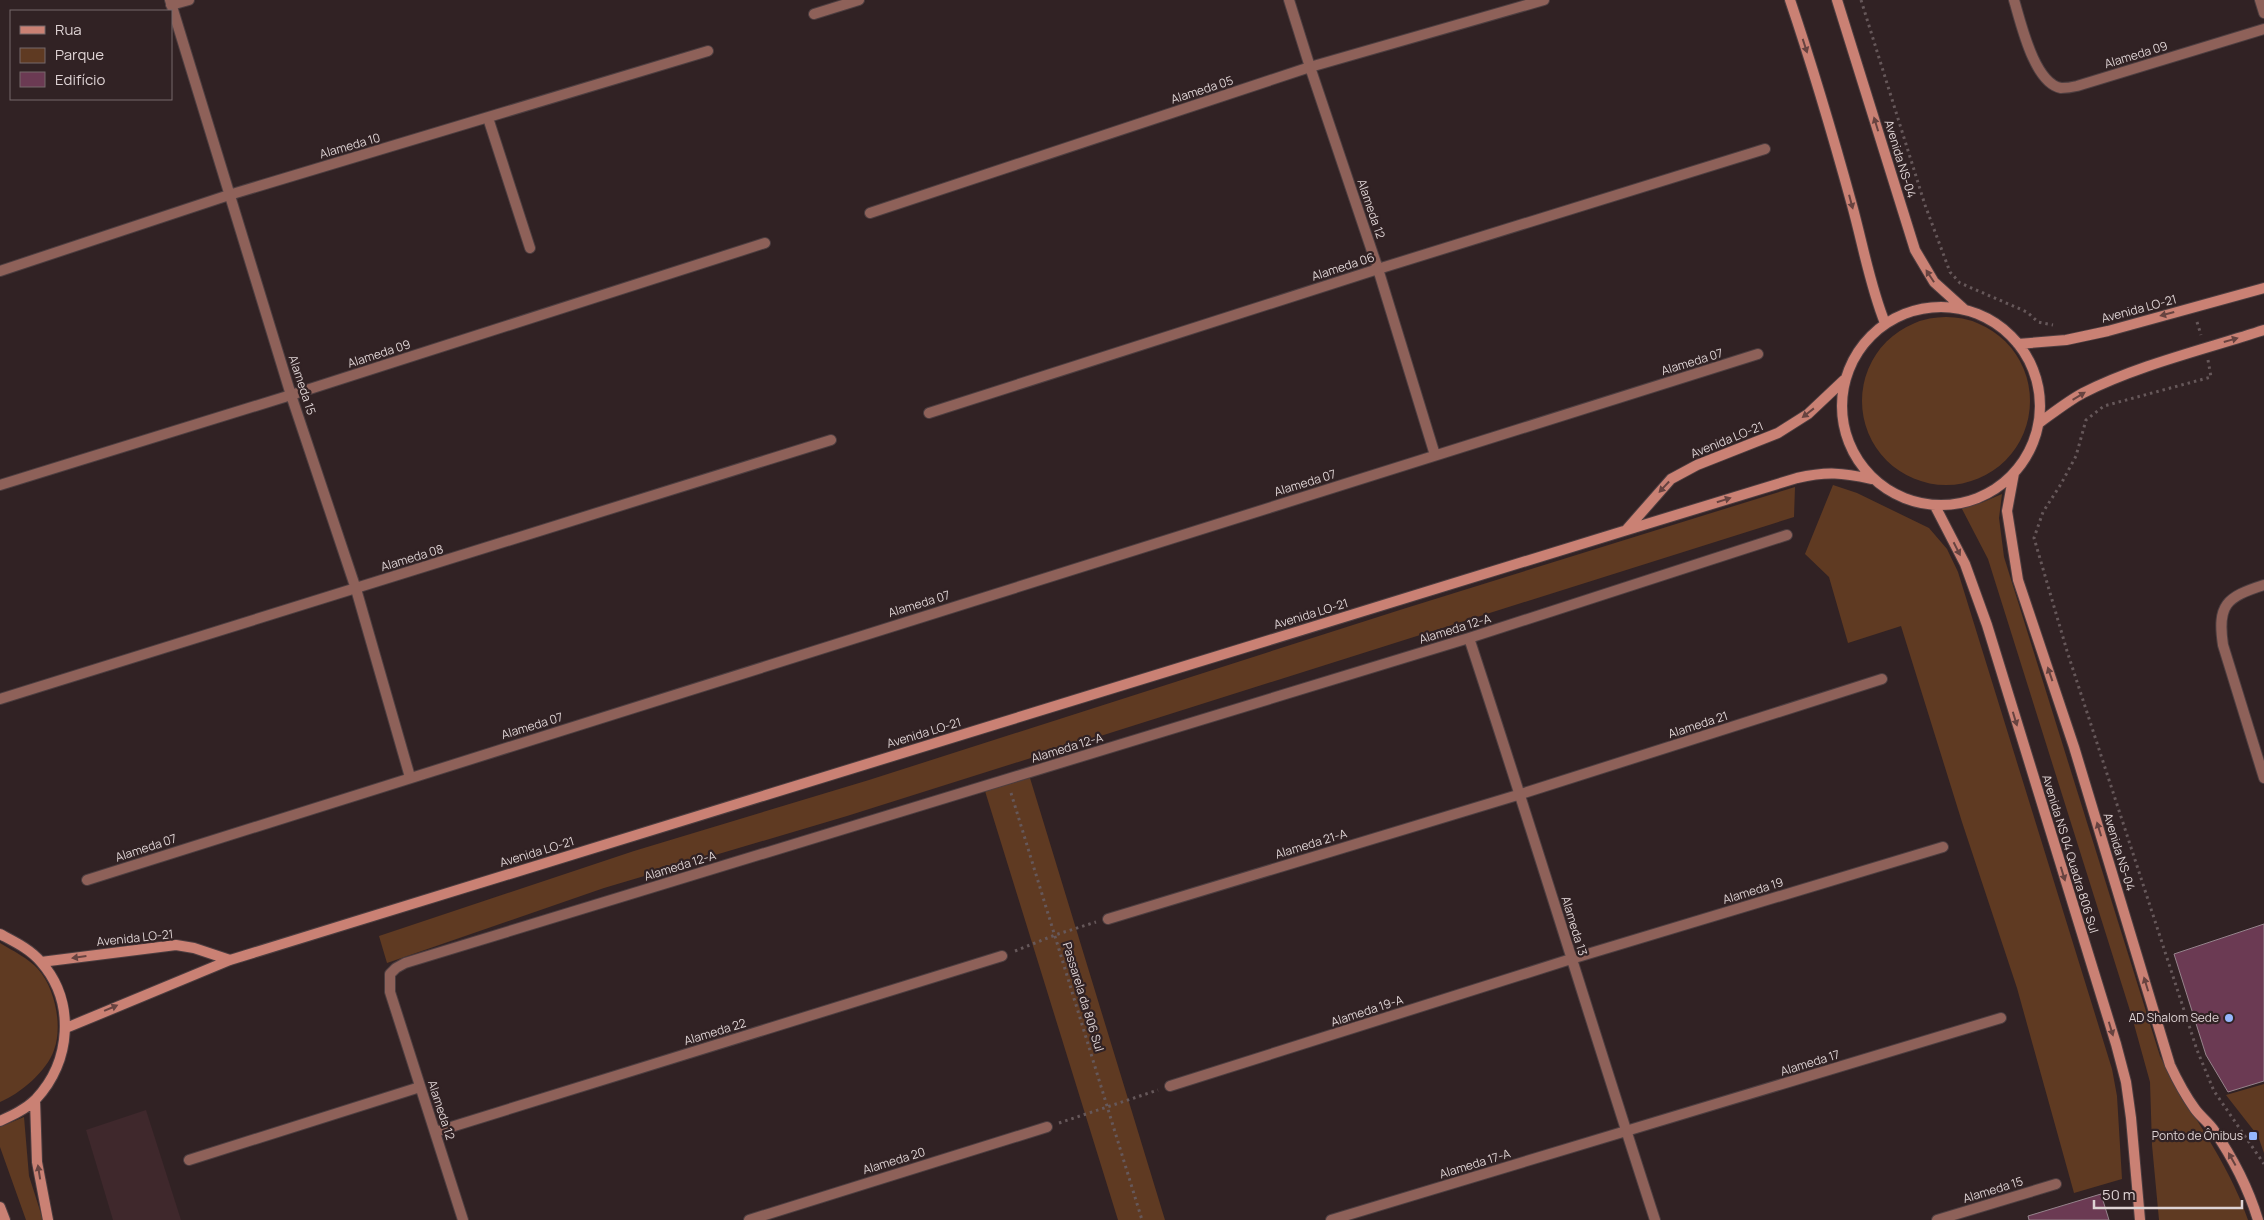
<svg xmlns="http://www.w3.org/2000/svg" width="2264" height="1220" font-family="Manrope,sans-serif">
	<rect width="100%" height="100%" fill="#312224"/>
	<path fill="#3f282c" d="M146,1110L181,1220H113L86,1130Z"/>
	<path fill="#5f3a22" d="M1862 401a84 84 0 1 1 168 0a84 84 0 1 1-168 0Z
		M1833,485L1857,493L1929,528L1947,549L1958,572L2112,1069L2117,1096L2122,1179L2074,1193L2017,988L1962,822L1901,626L1848,643L1829,577L1805,554Z
		M1795,487L1794,517L847,816L604,888L387,963L379,936L634,851L869,780L1403,609Z
		M2002,494L1999,518L2004,557L2160,1056C2188,1112 2228,1160 2248,1220H2159L2152,1145L2150,1082L2132,1017L1988,559L1961,507L1981,503Z
		M1030,778L1165,1220H1118L985,791Z
		M0,943C13,951 28,958 38,969C55,988 63,1026 54,1050C47,1071 20,1094 0,1102Z
		M2264,1084V1153L2258,1136L2226,1095Z
		M24,1117L29,1176L43,1220H26L0,1147V1127Z"/>
	<path fill="#6b3a53" stroke="#96848c" d="M2264,924V1081L2228,1092L2206,1055L2174,954Z
		M2101,1194L2109,1220H2029L2028,1216Z"/>
	<g fill="none" stroke-linecap="round" stroke-linejoin="round">
		<g stroke="#4d3e40" stroke-width="12">
			<path id="street" d="M170,0L291,395L356,589L410,777
				M1289,0L1310,67L1378,269L1435,455
				M2014,0C2021,23 2034,83 2061,88C2066,88 2073,87 2077,86L2264,29
				M2260,0L2264,13
				M171,5L189,0
				M814,14L859,0
				M488,118L530,248
				M870,213L1310,67L1544,0
				M0,271L229,195L708,51
				M929,413L1378,269L1765,149
				M0,485L291,395L765,243
				M2264,585C2226,597 2217,605 2223,645L2264,778
				M1469,638C1533,832 1592,1026 1655,1220
				M0,699L831,440
				M87,880L1758,354
				M1108,919L1521,794L1882,679
				M1170,1086L1571,959L1943,847
				M435,1132L1002,956
				M189,1160L420,1087
				M463,1220L390,992V974L396,968L405,963L1469,638L1787,535
				M749,1220L1047,1127
				M1331,1220L2001,1018
				M1937,1220L2056,1184"/>
		</g>
		<g stroke="#4d3e40" stroke-width="12">
			<path id="secondary" d="M1790,0C1813,68 1833,136 1852,205C1863,245 1870,286 1885,323
				M1837,0L1915,250L1934,282L1965,310
				M1842 406a99 99 0 1 1 198 0a99 99 0 1 1-198 0Z
				M2018,344L2066,340L2108,331L2264,288
				M2039,423C2053,413 2068,401 2083,393C2138,365 2206,349 2264,330
				M2014,473L2007,511L2018,580L2074,747L2170,1065C2177,1080 2185,1095 2195,1109C2200,1116 2208,1122 2213,1129C2233,1158 2248,1187 2258,1220
				M1935,506L1965,564L1987,625L2116,1044L2126,1082L2131,1118L2140,1220
				M1627,529L1671,479L1697,465L1778,433L1808,414L1844,380
				M0,934C15,942 30,949 41,962C76,1002 71,1062 36,1099C26,1109 13,1115 0,1121
				M41,962L176,945L194,948L230,960
				M66,1028L230,960L1627,530L1797,478C1828,471 1842,473 1872,479
				M35,1100L37,1162L48,1220
				M0,1207L5,1220"/>
		</g>
		<path stroke="#66585a" stroke-width="3" stroke-dasharray="2.5 4" stroke-linecap="butt" d="M1861,0L1925,205L1950,272L1960,283L2027,312L2038,322L2053,325
			M2197,322L2201,335
			M2208,360L2211,377L2104,406L2086,420L2076,456L2061,484L2043,512L2034,538L2067,651L2197,1050L2214,1091L2264,1164
			M1011,793L1142,1220
			M1015,951L1055,935L1096,922
			M1059,1123L1158,1090"/>
		<use href="#street" stroke="#8e6159" stroke-width="10"/>
		<use href="#secondary" stroke="#ca8174" stroke-width="10"/>
	</g>
	<defs><path id="oneway-solid" d="M-6-.8H1V-3.2L6.5 0L1 3.2V.8H-6Z" transform="scale(1.25)"/></defs>
	<g fill="#674340">
		<use href="#oneway-solid" transform="translate(1805 46) rotate(72)"/>
		<use href="#oneway-solid" transform="translate(1876 124) rotate(-107)"/>
		<use href="#oneway-solid" transform="translate(1851 202) rotate(75)"/>
		<use href="#oneway-solid" transform="translate(1930 276) rotate(-123)"/>
		<use href="#oneway-solid" transform="translate(2167 314) rotate(165)"/>
		<use href="#oneway-solid" transform="translate(2231 340) rotate(-16)"/>
		<use href="#oneway-solid" transform="translate(2079 396) rotate(-31)"/>
		<use href="#oneway-solid" transform="translate(1808 413) rotate(142)"/>
		<use href="#oneway-solid" transform="translate(1664 487) rotate(133)"/>
		<use href="#oneway-solid" transform="translate(1724 500) rotate(-17)"/>
		<use href="#oneway-solid" transform="translate(1957 549) rotate(63)"/>
		<use href="#oneway-solid" transform="translate(2050 674) rotate(-109)"/>
		<use href="#oneway-solid" transform="translate(2015 719) rotate(73)"/>
		<use href="#oneway-solid" transform="translate(2099 829) rotate(-107)"/>
		<use href="#oneway-solid" transform="translate(2063 874) rotate(73)"/>
		<use href="#oneway-solid" transform="translate(79 957) rotate(172)"/>
		<use href="#oneway-solid" transform="translate(2146 984) rotate(-107)"/>
		<use href="#oneway-solid" transform="translate(111 1008) rotate(-23)"/>
		<use href="#oneway-solid" transform="translate(2111 1029) rotate(73)"/>
		<use href="#oneway-solid" transform="translate(2232 1159) rotate(-119)"/>
		<use href="#oneway-solid" transform="translate(39 1172) rotate(-99)"/>
	</g>
	<g fill="#95b7fd" stroke="#312224" stroke-width="2">
		<circle cx="2229" cy="1018" r="5"/>
		<rect x="2248" y="1131" width="10" height="10" rx="2.5"/>
	</g>
	<g text-anchor="middle" stroke-width="4.5" stroke-linejoin="round" paint-order="stroke">
		<g font-size="12" fill="#ded3d4" stroke="#312224">
			<text transform="translate(2136 55) rotate(-17)" y="4">Alameda 09</text>
			<text transform="translate(1202 90) rotate(-18)" y="4">Alameda 05</text>
			<text transform="translate(350 146) rotate(-16)" y="4">Alameda 10</text>
			<text transform="translate(1900 159) rotate(73)" y="4">Avenida NS-04</text>
			<text transform="translate(1371 209) rotate(71)" y="4">Alameda 12</text>
			<text transform="translate(1343 267) rotate(-18)" y="4">Alameda 06</text>
			<text transform="translate(2139 309) rotate(-15)" y="4">Avenida LO-21</text>
			<text transform="translate(379 354) rotate(-18)" y="4">Alameda 09</text>
			<text transform="translate(1692 362) rotate(-17)" y="4">Alameda 07</text>
			<text transform="translate(302 385) rotate(72)" y="4">Alameda 15</text>
			<text transform="translate(1727 440) rotate(-22)" y="4">Avenida LO-21</text>
			<text transform="translate(1305 483) rotate(-17)" y="4">Alameda 07</text>
			<text transform="translate(412 558) rotate(-17)" y="4">Alameda 08</text>
			<text transform="translate(919 604) rotate(-17)" y="4">Alameda 07</text>
			<text transform="translate(1311 614) rotate(-17)" y="4">Avenida LO-21</text>
			<text transform="translate(1455 629) rotate(-17)" y="4">Alameda 12-A</text>
			<text transform="translate(1698 725) rotate(-18)" y="4">Alameda 21</text>
			<text transform="translate(532 726) rotate(-17)" y="4">Alameda 07</text>
			<text transform="translate(924 733) rotate(-17)" y="4">Avenida LO-21</text>
			<text transform="translate(1067 748) rotate(-17)" y="4">Alameda 12-A</text>
			<text transform="translate(1311 844) rotate(-17)" y="4">Alameda 21-A</text>
			<text transform="translate(146 848) rotate(-18)" y="4">Alameda 07</text>
			<text transform="translate(537 852) rotate(-17)" y="4">Avenida LO-21</text>
			<text transform="translate(2119 852) rotate(73)" y="4">Avenida NS-04</text>
			<text transform="translate(2070 854) rotate(73)" y="4">Avenida NS 04 Quadra 806 Sul</text>
			<text transform="translate(680 866) rotate(-17)" y="4">Alameda 12-A</text>
			<text transform="translate(1753 891) rotate(-17)" y="4">Alameda 19</text>
			<text transform="translate(1574 926) rotate(73)" y="4">Alameda 13</text>
			<text transform="translate(135 938) rotate(-6)" y="4">Avenida LO-21</text>
			<text transform="translate(1083 997) rotate(73)" y="4">Passarela da 806 Sul</text>
			<text transform="translate(1367 1011) rotate(-18)" y="4">Alameda 19-A</text>
			<text transform="translate(715 1032) rotate(-17)" y="4">Alameda 22</text>
			<text transform="translate(1810 1063) rotate(-17)" y="4">Alameda 17</text>
			<text transform="translate(441 1110) rotate(72)" y="4">Alameda 12</text>
			<text transform="translate(894 1161) rotate(-17)" y="4">Alameda 20</text>
			<text transform="translate(1475 1164) rotate(-17)" y="4">Alameda 17-A</text>
			<text transform="translate(1993 1190) rotate(-17)" y="4">Alameda 15</text>
		</g>
		<g font-size="12" fill="#ded3d4" stroke="#312224" text-anchor="end">
			<text x="2219" y="1022">AD Shalom Sede</text>
			<text x="2243" y="1140">Ponto de Ônibus</text>
		</g>
	</g>
	<rect x="10" y="10" width="162" height="90" fill="#312224" stroke="#76696a"/>
	<rect x="20" y="26" width="25" height="8" fill="#ca8174" stroke="#76696a"/>
	<text x="55" y="35" font-size="15" fill="#ded3d4">Rua</text>
	<rect x="20" y="48" width="25" height="15" fill="#5f3a22" stroke="#76696a"/>
	<text x="55" y="60" font-size="15" fill="#ded3d4">Parque</text>
	<rect x="20" y="72" width="25" height="15" fill="#6b3a53" stroke="#76696a"/>
	<text x="55" y="85" font-size="15" fill="#ded3d4">Edifício</text>
	<path d="M2094 1200v8h148v-8" fill="none" stroke="#ded3d4" stroke-width="2.5"/>
	<text x="2102" y="1200" font-size="15" fill="#ded3d4" stroke="#312224" stroke-width="4" paint-order="stroke">50 m</text>
</svg>
